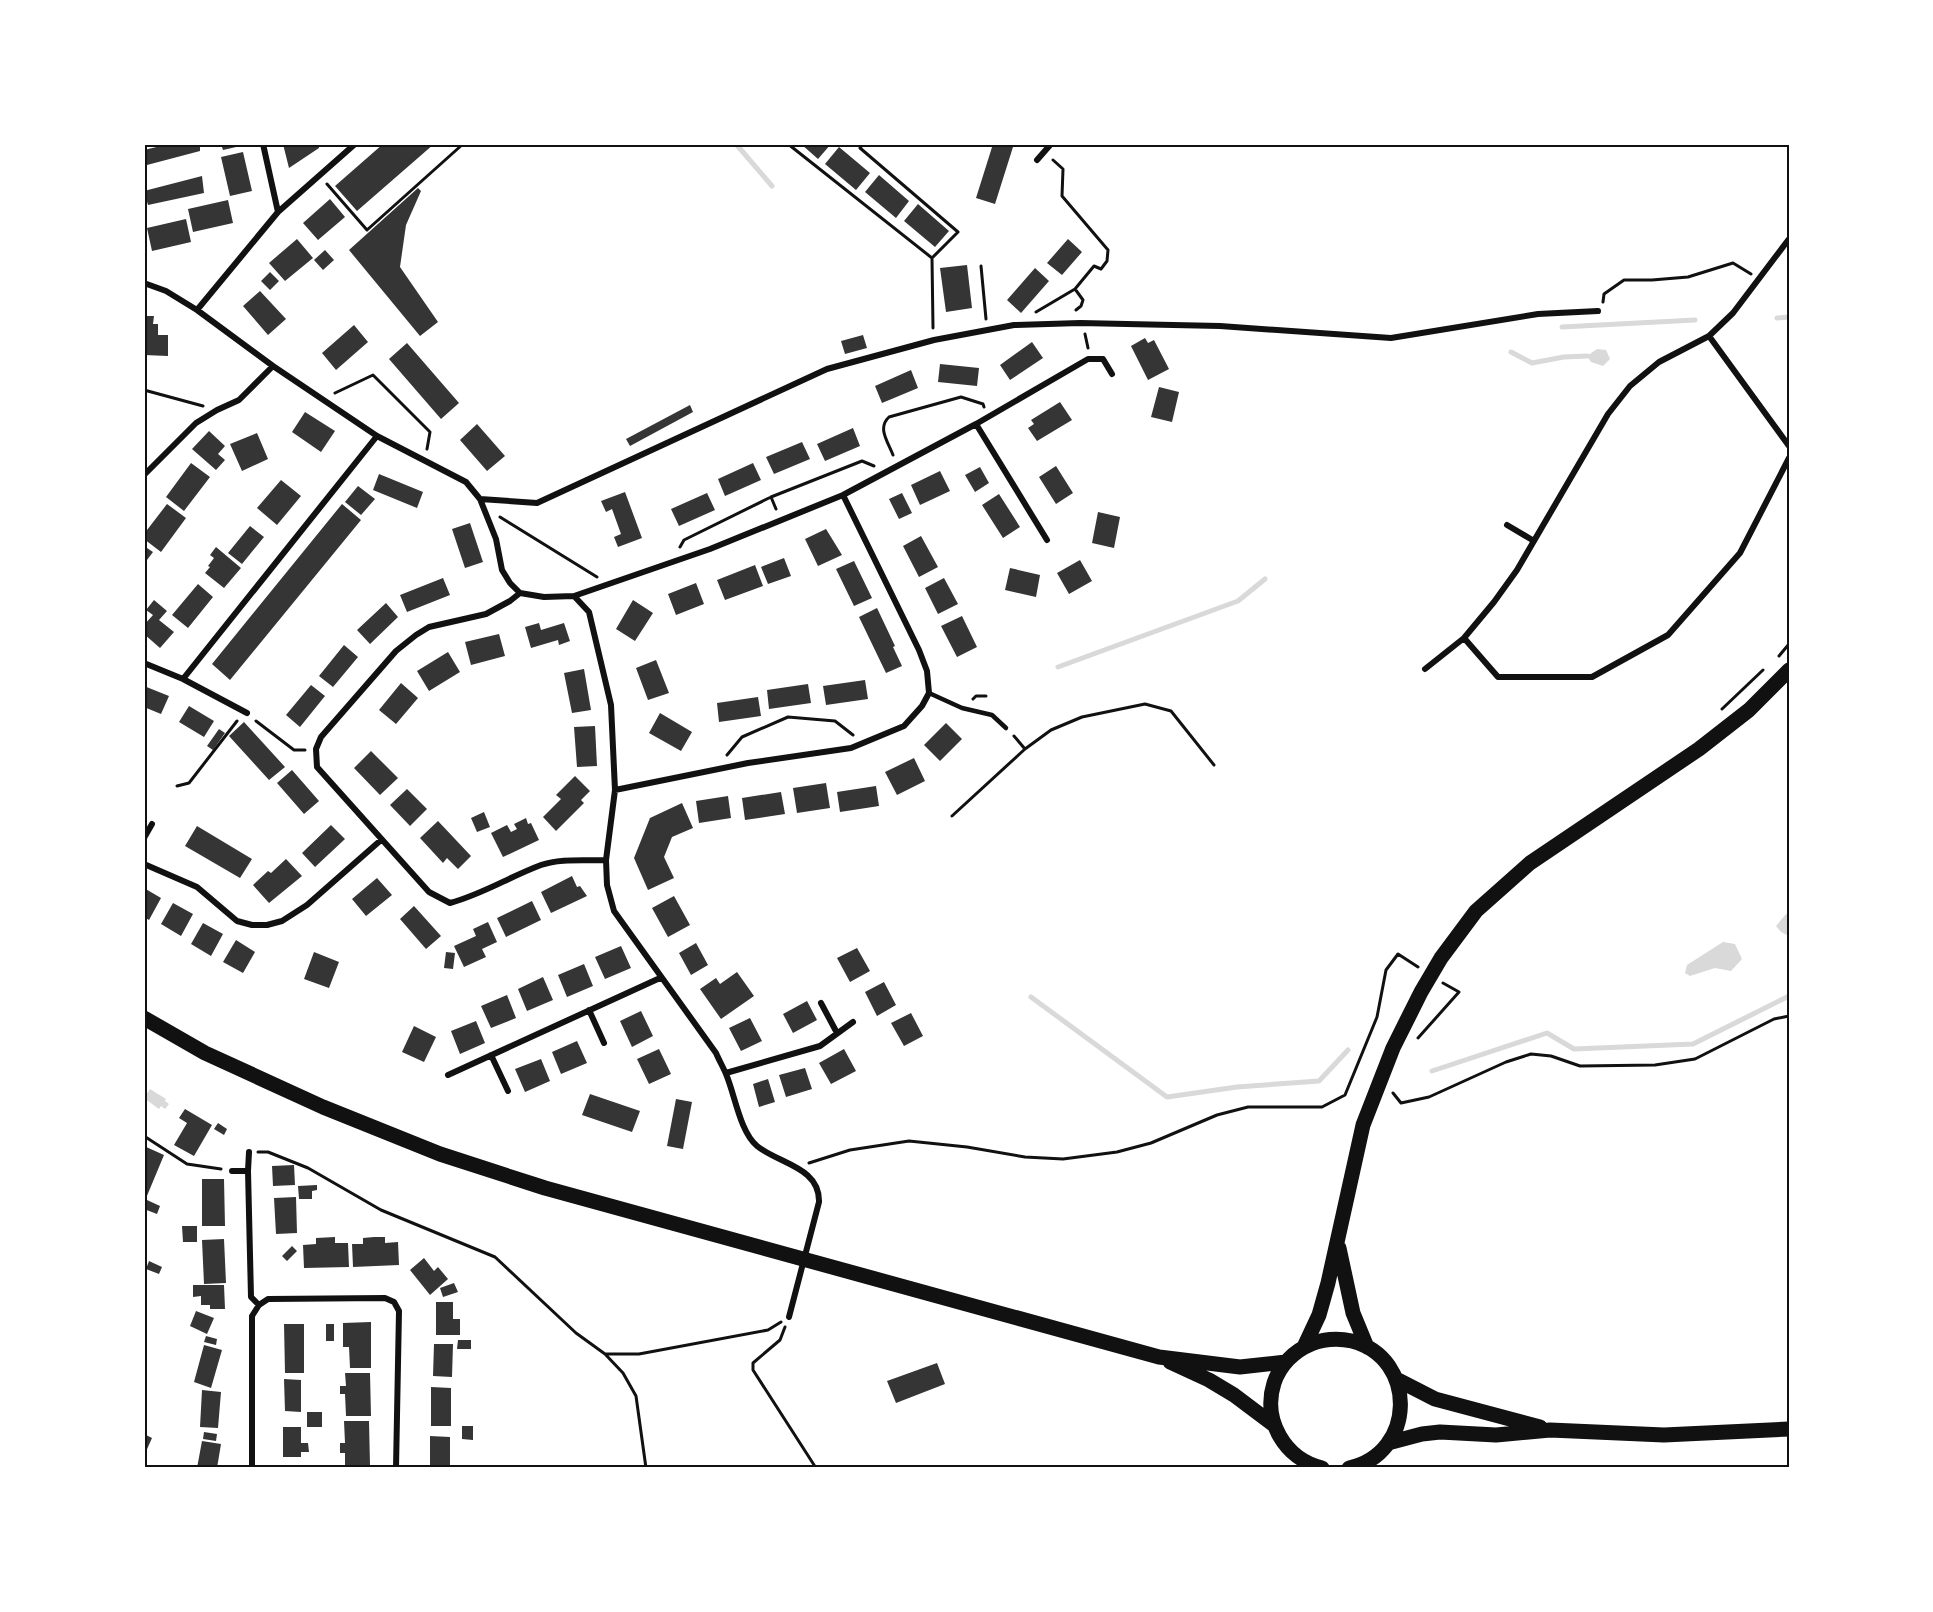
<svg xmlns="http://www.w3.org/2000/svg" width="1933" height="1612" font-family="'Archivo Narrow',sans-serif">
	<rect width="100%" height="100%" fill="#fff"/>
	<path fill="#d9d9d9" d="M1597,349L1606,350L1610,359L1603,366L1591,362L1587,356Z
		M1786,914L1789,915V946V936L1781,932L1776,926Z
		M1723,942L1735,944L1742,959L1731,971L1715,968L1690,976L1685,973L1687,965Z
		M150,1089L166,1099L165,1101L169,1104L165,1109L161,1106L159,1109L144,1098Z"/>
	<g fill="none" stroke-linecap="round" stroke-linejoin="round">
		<path stroke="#d9d9d9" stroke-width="5" d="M736,144L772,186
			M1777,318L1789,317
			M1562,327L1695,320
			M1511,352L1532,363L1564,357L1587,356
			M1058,667L1238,601L1265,579
			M1031,997L1167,1097L1237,1087L1319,1081L1348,1050
			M1432,1071L1547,1033L1574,1049L1693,1044L1789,996"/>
	</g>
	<path fill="#353535" d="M169,144H200V151L147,165L144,150Z
		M221,144H245V145L223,150Z
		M283,144H319V148L289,168Z
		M383,144H434L357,211L335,186Z
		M801,144H831L818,159Z
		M993,144H1004L1013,147L995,204L976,198Z
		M839,147L870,173L856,190L825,164Z
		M243,152L252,191L230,196L221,157Z
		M879,175L909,201L896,218L865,192Z
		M202,176L204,193L148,205L144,191Z
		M418,188L421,191L406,225L400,267L438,322L420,336L349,250Z
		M330,199L345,217L318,240L303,223Z
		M228,200L233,223L193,232L188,209Z
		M918,204L949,231L935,247L904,221Z
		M186,219L191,242L152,251L147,228Z
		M297,239L313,258L285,281L269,263Z
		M1068,239L1082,252L1062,275L1047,263Z
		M325,250L334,260L323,270L314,260Z
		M967,265L972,308L946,312L940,268Z
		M1035,268L1049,281L1021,313L1007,300Z
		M270,272L279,281L270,290L261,281Z
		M260,291L286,319L268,335L243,306Z
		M144,316H154L153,324H158V335H168V356L144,355Z
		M354,325L368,342L336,370L322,353Z
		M863,335L867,348L845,354L841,341Z
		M1145,338L1148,343L1154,340L1169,369L1148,380L1131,346Z
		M1032,342L1043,358L1010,380L1000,365Z
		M407,343L459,403L441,419L389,359Z
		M940,364L979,368L977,386L938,382Z
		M911,370L918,388L882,403L875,386Z
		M1159,387L1179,392L1172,422L1151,417Z
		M1060,402L1072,420L1037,441L1028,428L1034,424L1031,420Z
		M690,405L693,412L630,446L626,439Z
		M305,412L335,431L321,452L292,432Z
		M477,424L505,456L487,471L460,440Z
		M853,428L860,446L825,461L817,444Z
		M209,431L225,446L218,454L225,460L216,470L192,449Z
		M257,433L268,459L242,471L230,444Z
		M802,442L810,459L774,474L766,457Z
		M191,463L210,477L184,511L166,497Z
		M753,463L761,480L725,496L718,479Z
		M1056,466L1073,493L1056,504L1039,477Z
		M980,467L989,483L975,492L965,475Z
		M940,471L950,491L920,505L911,485Z
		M379,474L423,492L417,508L373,490Z
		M281,480L301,496L277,525L257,508Z
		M358,486L375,499L361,515L345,502Z
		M625,492L642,538L618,547L614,537L621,534L612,509L606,512L601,501Z
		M707,493L715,510L679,526L671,509Z
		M902,493L912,513L899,519L889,499Z
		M999,494L1020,527L1003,538L982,505Z
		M167,504L186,518L161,552L144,539V534Z
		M342,504L361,520L230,680L212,664Z
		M1098,512L1120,517L1114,548L1092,543Z
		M470,523L483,562L465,568L452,529Z
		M250,526L264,537L242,564L228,553Z
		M826,529L842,555L818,566L805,539Z
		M921,536L938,567L919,577L903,546Z
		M144,546L153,552L144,564Z
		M216,547L241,568L224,588L205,573L210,567L208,566L214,558L210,555Z
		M784,558L791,576L768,584L761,567Z
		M1080,560L1092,581L1069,594L1057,573Z
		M854,561L872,598L854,606L836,569Z
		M755,565L763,586L725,600L717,580Z
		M1010,568L1040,575L1036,597L1005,590Z
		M443,578L450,595L407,612L400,595Z
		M944,578L958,604L938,614L925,588Z
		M696,583L704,604L676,615L668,594Z
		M198,584L213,597L188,628L172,615Z
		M154,600L167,611L159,620L174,632L160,648L144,634V625L153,615L146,610Z
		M633,600L653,613L635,641L616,629Z
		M386,603L398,617L370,644L357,630Z
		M877,608L895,646L893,647L902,666L886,673L859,617Z
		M962,616L977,647L957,657L941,626Z
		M539,623L541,630L564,623L570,641L559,645L558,640L531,648L525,627Z
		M499,634L505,656L471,665L465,642Z
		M344,645L358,657L333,687L319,676Z
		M448,652L460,672L429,691L417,671Z
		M656,660L669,693L648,700L636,668Z
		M584,669L591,710L572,713L564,673Z
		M865,680L868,699L826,705L823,686Z
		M401,683L418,698L396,724L379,710Z
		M808,684L811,703L769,709L767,690Z
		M311,685L325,696L300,727L286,715Z
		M144,686L169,696L161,714L144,707Z
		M758,697L761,716L719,722L717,703Z
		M189,706L214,721L204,737L179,722Z
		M660,713L692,732L681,751L649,733Z
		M244,722L285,767L269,780L229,736Z
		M946,723L962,739L940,761L924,745Z
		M595,726L597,766L577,767L574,727Z
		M219,729L225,733L213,750L207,746Z
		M371,751L398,778L380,795L354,768Z
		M914,758L925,781L897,795L885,772Z
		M292,770L319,801L304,814L277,783Z
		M575,776L590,791L581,800L584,803L556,831L543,817L561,799L556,795Z
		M826,783L830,808L797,813L793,788Z
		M876,786L879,806L840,812L837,792Z
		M407,789L427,809L410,826L390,805Z
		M781,792L785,814L745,820L742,798Z
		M728,796L731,818L699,823L696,801Z
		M682,803L693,828L672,837L664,857L674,878L648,890L634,858L650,818Z
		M484,812L490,827L477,832L471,818Z
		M526,818L528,824L531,823L539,840L503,857L491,833L507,825L511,832L517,829L514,824Z
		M438,821L471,856L458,869L447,858L443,863L420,838Z
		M331,825L345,839L315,867L302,853Z
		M197,826L252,859L240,878L185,846Z
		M286,859L302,876L269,903L253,885L268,871L271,873Z
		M572,876L577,887L580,886L587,896L551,913L541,892Z
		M377,878L392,895L366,916L352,899Z
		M144,888L161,898L149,920L144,917Z
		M674,896L690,925L668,937L652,908Z
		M532,901L541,920L506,937L497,918Z
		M173,903L193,914L181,936L161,924Z
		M414,906L441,936L426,949L400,919Z
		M488,922L497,942L482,949L486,957L464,967L454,946L476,936L473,929Z
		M203,923L223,934L211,956L191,944Z
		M236,940L255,952L243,973L223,962Z
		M696,943L708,965L691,975L679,953Z
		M621,946L631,968L605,979L595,957Z
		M857,948L870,971L850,982L837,958Z
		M314,952L339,962L329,988L304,979Z
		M446,952L455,953L453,969L444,968Z
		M584,964L593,986L567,997L558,975Z
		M737,972L754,996L721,1019L700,989L716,978L720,984Z
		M543,977L553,1000L527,1011L518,989Z
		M884,982L896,1005L877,1016L865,992Z
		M507,995L516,1018L491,1028L481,1006Z
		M807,1001L817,1020L793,1033L783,1014Z
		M641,1011L653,1036L632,1047L620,1021Z
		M911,1013L923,1036L904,1046L891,1023Z
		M750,1018L762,1041L741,1051L729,1028Z
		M476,1021L485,1043L460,1054L451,1031Z
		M414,1026L436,1037L424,1062L402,1052Z
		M577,1041L587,1063L561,1074L552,1052Z
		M659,1049L671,1074L649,1084L637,1059Z
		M844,1049L856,1071L831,1084L819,1063Z
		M541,1059L550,1081L525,1092L515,1069Z
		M805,1068L812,1089L786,1097L779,1075Z
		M768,1079L775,1102L759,1107L753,1084Z
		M590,1094L640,1111L632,1132L582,1115Z
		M676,1099L692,1102L683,1149L667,1146Z
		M185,1109L212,1125L194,1156L174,1145L187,1123L179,1118Z
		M218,1123L227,1129L224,1135L214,1129Z
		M144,1146L164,1155L144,1203Z
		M294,1165L295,1185L273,1186L272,1166Z
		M202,1179H224L225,1226H202Z
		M317,1185V1190L312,1191V1199H299L298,1186Z
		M296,1197L297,1233L276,1234L274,1198Z
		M147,1200L160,1206L157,1214L144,1209Z
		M182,1226H197V1242H183Z
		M335,1237V1243H348L349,1267L304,1268L303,1245L316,1244V1238Z
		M374,1237H385V1243L398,1242L399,1265L353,1267L352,1244H363V1238Z
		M224,1239L226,1283L204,1284L202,1240Z
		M292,1246L297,1251L287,1261L282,1256Z
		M424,1258L434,1271L438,1267L448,1279L430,1295L410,1270Z
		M149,1261L162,1267L159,1274L146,1269Z
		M454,1283L458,1292L443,1297L440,1288Z
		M193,1285H224L225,1309H210V1305H201V1296L193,1297Z
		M436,1302H453V1319H460V1335H436Z
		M196,1311L214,1318L207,1334L190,1326Z
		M371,1322V1368H350L349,1347H343V1323Z
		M284,1324H304V1373H285Z
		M326,1324H334V1341H326Z
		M206,1336L217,1339L216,1345L204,1342Z
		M458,1340H471V1349H457Z
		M434,1344H453L452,1377L433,1376Z
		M204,1345L222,1350L211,1388L194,1382Z
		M937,1363L945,1384L896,1403L887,1381Z
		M345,1373H370L371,1416H346L345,1394H340V1386H346Z
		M284,1379L301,1380V1412L285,1411Z
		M431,1387L451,1388V1426H431Z
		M202,1390L221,1392L218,1428L200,1427Z
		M307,1412H322V1427H307Z
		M344,1421H369L370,1465L345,1466V1453H340V1443H345Z
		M462,1426H473V1440L462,1439Z
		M283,1427H301V1443H308L309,1452H301V1457H283Z
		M204,1432L217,1434L216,1441L203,1439Z
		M144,1434L152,1438L144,1456Z
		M430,1436L450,1437V1468H430Z
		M202,1441L221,1444L217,1468H197Z"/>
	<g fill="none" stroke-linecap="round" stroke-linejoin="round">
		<path stroke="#111" stroke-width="3" d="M788,144L932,258
			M863,144L860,148L958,232L932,258L933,328
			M327,184L367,230L463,144
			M981,266L986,319
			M1075,289L1083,300L1081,306L1076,310
			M1603,302L1604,294L1624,280H1652L1688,277L1733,263L1751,274
			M1036,312L1075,289L1094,266L1101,269L1107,261L1108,250L1062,196L1063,169L1053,160
			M1085,334L1088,348
			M144,390L203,406
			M335,393L373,375L430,432L427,449
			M893,455C888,442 877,428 889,417L961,397L983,404L984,407
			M771,497L776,509
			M500,517L597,577
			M680,547L684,540L771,497L862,461L874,466
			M1779,656L1789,644
			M973,699L976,696H986
			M1722,709L1763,670
			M256,721L294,750H305
			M1014,736L1025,749
			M727,755L742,737L788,717L835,721L853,735
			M177,786L189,783L237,721
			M952,816L1025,749L1051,730L1082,717L1145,704L1171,711L1214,765
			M1418,1038L1459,992L1443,983
			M1393,1093L1401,1103L1429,1097L1506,1062L1531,1054L1551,1056L1580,1066L1655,1065L1695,1059L1774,1019L1789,1016
			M144,1136L187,1164L221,1169
			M258,1152H268L308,1168L381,1210L495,1257L576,1333L605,1354L623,1373L636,1396L646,1468
			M809,1163L850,1150L909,1141L967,1147L1025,1157L1063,1159L1117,1152L1151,1143L1217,1115L1248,1107H1322L1345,1095L1377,1017L1386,970L1398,954L1418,967
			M785,1327L780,1340L753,1363V1370L816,1468
			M605,1354H639L768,1330L781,1322"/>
		<path stroke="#111" stroke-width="4.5" d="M929,693L962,708L992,715L1006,728"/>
		<path stroke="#111" stroke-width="6" d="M263,144L278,212
			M1037,160L1051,144
			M144,283L166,291L197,310L273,366L377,436L466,482L480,499L496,539L502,570L510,583L520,593L544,597L574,596L589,612L611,705L615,790L606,860L607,885L614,911L716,1053C719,1060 723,1067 726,1074C735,1095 740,1132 757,1146C779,1164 820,1167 819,1202L789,1317
			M197,310L278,212L355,144
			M1709,336L1789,446
			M976,424L1047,540
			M144,475L196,423L217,410L239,400L273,366
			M480,499L537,503L827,369L934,340L1014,325L1080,323L1220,326L1391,338L1538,314L1598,311
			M1507,525L1534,541
			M520,593L510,601L486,614L429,627L416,635L396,651L321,737L316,749L317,767L429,892L450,903C483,894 509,877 541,865C561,858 585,861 606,860
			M574,596L710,549L843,495L976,424L1088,359H1103L1112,374
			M1464,638L1498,677H1592L1668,635L1740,553L1789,458
			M144,663L183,679L247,713
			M1425,669L1464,638L1494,602L1517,570L1608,414L1630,386L1659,362L1709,336L1733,313L1789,239
			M183,679L377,436
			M615,790L748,763L851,748L904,726L922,706L929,693L927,671L919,650L843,495
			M144,838L152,824
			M144,864L197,887L237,921L252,925H267L282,921L307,905L381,840
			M821,1003L837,1033
			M589,1010L604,1043
			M491,1055L508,1091
			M726,1073L820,1046L853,1022
			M448,1075L660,978
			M249,1152L248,1171L251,1297L259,1305
			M232,1171H248
			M252,1468V1316L259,1305L268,1299L385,1298L394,1302L399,1311L396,1468"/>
		<path stroke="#111" stroke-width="15" d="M144,1018L205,1053L323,1107L440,1154L545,1188L1159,1357L1240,1367L1286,1362
			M1339,1248L1353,1313L1367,1347
			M1304,1347L1319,1315L1328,1283L1363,1125L1393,1048L1421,992L1441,958L1476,911L1530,863L1699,749L1749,710L1789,670
			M1170,1362L1209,1380L1234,1395L1274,1425
			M1396,1379L1435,1399L1540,1427
			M1388,1443L1422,1434L1440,1432L1496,1435L1550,1430L1664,1435L1789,1429
			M1322,1468C1285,1459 1262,1420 1274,1383C1280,1365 1294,1351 1311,1344C1324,1339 1338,1338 1352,1341C1418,1358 1416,1454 1349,1468"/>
	</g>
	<rect width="1933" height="1612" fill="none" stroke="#ffffff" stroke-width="291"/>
	<rect x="146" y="146" width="1642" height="1320" fill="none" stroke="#111" stroke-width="2"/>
</svg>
